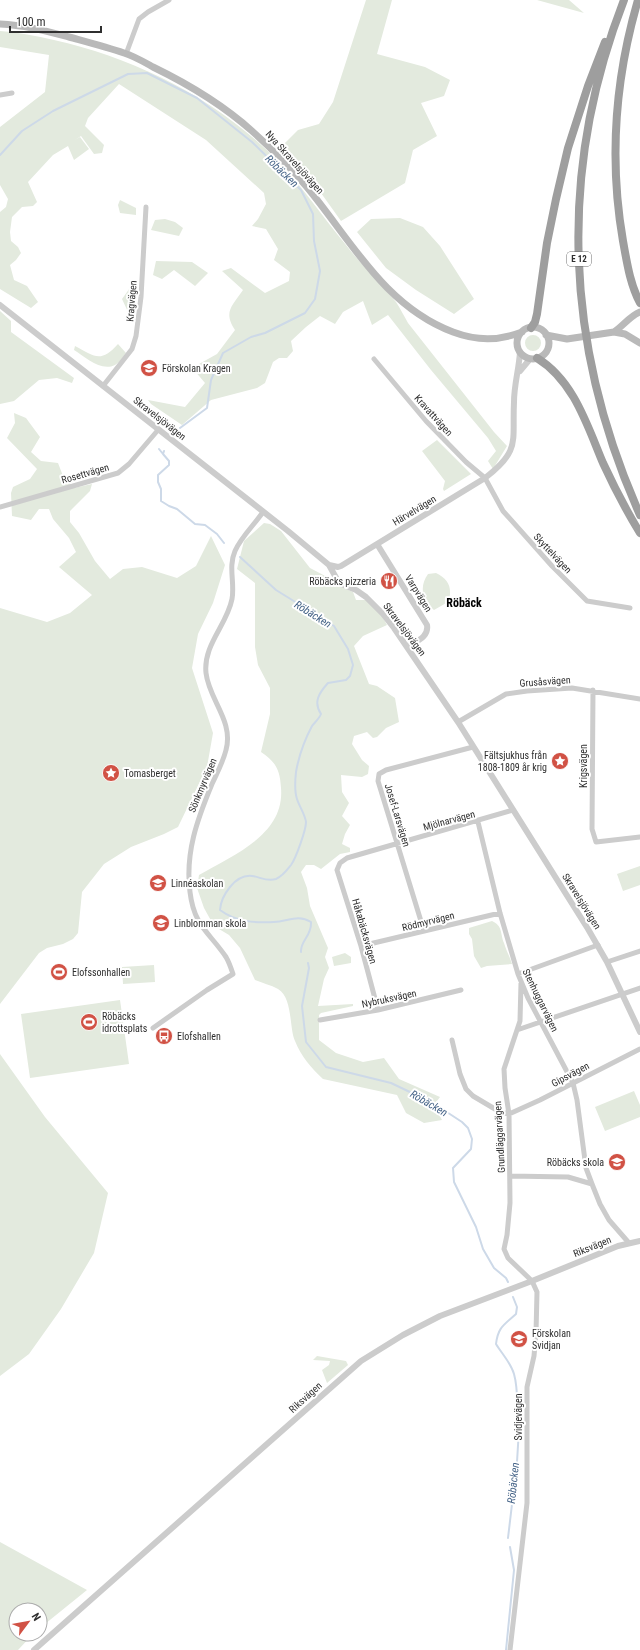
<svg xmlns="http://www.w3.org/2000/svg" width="640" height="1650" font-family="'Roboto Condensed',sans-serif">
	<rect width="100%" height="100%" fill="#fff"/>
	<path fill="#e3eade" d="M366,0H392L377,54L425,67L450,80L444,96L421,103L437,136L413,150L405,183L341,221L311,179L280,148L298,130L319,124L333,102Z
		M537,0H569L584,13Z
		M0,31C18,32 36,36 54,40C134,58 211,96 271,154C299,181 321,215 346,245C361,265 380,282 396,302C400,308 404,316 408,323L494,432L507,446L493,469L488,461L496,451L488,438L431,370L388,315L372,325L363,301L343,312L335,324L320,316L306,327L291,341L293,351L287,358H279L273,362L265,383L257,388L211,400L182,425L151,404L148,400L185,407L205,383L194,370L199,364L217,354L235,330C223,312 232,306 243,290L222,271L231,268L265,293L289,281L290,272L274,260L278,249L266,229L252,226L258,219L266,204L264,193L206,140L119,84L88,118L85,126L104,145L102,153L94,154L81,136L75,140L80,137L89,149L74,160L68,146L53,155L28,182L37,202L33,206L22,207L12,217L10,232L11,241L18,247L21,253L16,260L10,265L14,280L27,286L38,302L31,308L0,289V212L6,207L8,199L0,185V127L45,92L49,55L0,47Z
		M120,200L136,208V215L120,213L118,205Z
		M400,218L423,227L440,246L474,299L454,314L416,290L386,268L357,232L371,219Z
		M165,219L175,222L183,228L179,236L151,230L155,220Z
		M156,261L192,262L208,273L195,286L174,270L162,279L153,275Z
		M132,285L135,289V313L129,314L122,299Z
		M0,311L11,321V332L74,378L72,383L57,378L39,380L14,401L0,404Z
		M525 343a8 8 0 1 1 16 0a8 8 0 1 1-16 0Z
		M118,344L126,353C123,357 119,363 115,365C101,372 85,357 74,350L75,346C95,357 101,363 118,344Z
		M14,413L26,418L40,437L31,452L41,461L58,463L63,476L74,488L92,484L90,491L70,511V522L79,533L95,561L110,579L123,569L142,567L177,578L196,566L211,536L225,565L213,603L198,634L192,668L213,733L207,767L178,827L164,834L131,847L104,864L82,892L78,933L73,939L63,944L47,948L39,953L0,1004V608L47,622L70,613L92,595L59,567L76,552L69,538L53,519L49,509H39L31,520L12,516L11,493L13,487L30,479L37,469L7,438L15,423Z
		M437,440L471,474L444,491L443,489L445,481L422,451Z
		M264,523L270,524L281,531L310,568L331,579L337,585L353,592L356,600H366L381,614L387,625L363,636L354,646L369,684L377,686L395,698L399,722L386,728L377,737L373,738L367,732L354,736L352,744L362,760L369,766L368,774L362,777L341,775L342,792L349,803L342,816L350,825L345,834L342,844L350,848V852L340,854L321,869L314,865H306L301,872L307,888L310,906L328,948L325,957L329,968L324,979L318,1006L353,1004V1006L321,1013L319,1015V1040L336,1053L363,1062L384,1058L399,1079L440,1097L434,1105L442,1120L424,1123L406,1113L397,1095L323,1079C311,1068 301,1056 295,1041C289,1028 293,998 278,989C271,985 262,983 255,980L240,948L229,935L214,926L204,908L197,888L199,875C233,855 285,835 281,788C280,770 276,762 261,752L270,714V688L258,665L255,647V583L237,569L244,541Z
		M436,573C449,579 453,589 448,602L434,610C422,601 419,586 428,574Z
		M640,866V885L623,891L617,874Z
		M492,921C503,926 500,933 504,943C506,950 510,957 512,964L487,966L481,968L474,956L472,939L469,934V928Z
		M345,953L351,957V963L334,966L332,957Z
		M154,965L155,982L123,984L122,967Z
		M120,1000L129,1064L30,1078L21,1014Z
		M0,1054L45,1117L108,1193L94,1253L61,1309L29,1354L0,1376Z
		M634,1091L640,1105V1117L605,1131L595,1107Z
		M317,1356L346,1361L348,1365L327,1383L322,1370L329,1365L330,1361L313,1360Z
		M0,1542L87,1590L40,1628V1610H16V1634H33L18,1650H0Z"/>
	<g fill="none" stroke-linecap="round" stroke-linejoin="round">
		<path stroke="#cdd9e8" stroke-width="2" d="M0,155L22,131L53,111L128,74L147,73L197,98L252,142L301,190L313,214L314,241L320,271L315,299L305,313L265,333L251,337L223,353L211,380L207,408L180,428
			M159,449L163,454
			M164,451L163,454L169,461V465L158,475V482L161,489V501L169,506L177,509L195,524L205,525L217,534L224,543
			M240,557L276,590L334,626L348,649L353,665L350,676L346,680L328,683C319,693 313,702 321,714C319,719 315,722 312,726C304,741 299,755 296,772C295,781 294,790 297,799C299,806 305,814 306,822C306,830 296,858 291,865C287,870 283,876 276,879C267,882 260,877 252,876C235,874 221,896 220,910C236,922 255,923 274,922C289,921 298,914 311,922C312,936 300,941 301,952
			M308,963L309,968L302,1006L306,1042L326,1067L391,1083L433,1103L462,1122L468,1128L472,1139L471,1149L453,1168L454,1182L476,1227L483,1249L494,1268L506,1278L508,1282
			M513,1297L517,1307L516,1314C504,1325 498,1327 496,1344C502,1354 511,1363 514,1374C518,1388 517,1404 518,1418
			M508,1538L517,1462L519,1429
			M506,1650L514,1570L510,1547"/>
		<path stroke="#ccc" stroke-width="5" d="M126,54L139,19L148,12L169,0
			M0,95L12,93
			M374,359L426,421L466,462L485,478L503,511L552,566L587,601L630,608
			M103,386L132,349L136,336L141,297L146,207
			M0,507L118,473L129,464L158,430
			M593,690L592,829L596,842L640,837
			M458,722L506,694L527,691L572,688L640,699
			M478,822L500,913L518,974L528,998L573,1083L577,1100L586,1168L592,1184L600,1204L609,1220L629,1243
			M424,931L378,781L379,774L386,770L473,747
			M361,946L500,913
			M607,962L640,951
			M518,974L598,945
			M378,1010L361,946L337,870L340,863L347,858L513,810
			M320,1020L378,1010L461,990
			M153,1028L207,990L233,974C231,968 229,962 226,957C209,932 194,926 190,892C185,853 197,820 212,784C217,773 223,762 226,750C234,721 209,700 206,673C203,645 227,625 232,599C235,583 228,567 235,551C241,537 254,525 263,512
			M517,1030L640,988
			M452,1040L460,1074L466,1089L473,1096L500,1112L509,1114L540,1100L640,1049
			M510,1176L568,1177L592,1184
			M510,1650L527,1503V1387L534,1356L536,1333L537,1292L532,1281L508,1258L504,1249L507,1235L510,1203L509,1114L505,1088L504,1069L520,1021L521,983"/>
		<path stroke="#ccc" stroke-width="6" d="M0,305L288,531L329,565L339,583L356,590L366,597L383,614L394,628L458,722L588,929L607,962L640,1032
			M520,371L530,359
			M377,544L427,625C429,637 417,641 408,647
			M329,565L338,567L341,566L485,478C521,450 512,442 514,402C514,385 519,369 520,352
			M34,1650L361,1361L403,1335L440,1316L532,1281L618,1246L640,1241"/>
		<path stroke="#b9b9b9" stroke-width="7" d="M0,24C24,25 46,31 69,37C87,42 106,47 124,53C134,56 144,62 153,67C188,84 223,105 252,131C271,148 289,166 306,186C351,240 384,306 453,332C477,341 498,341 522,332
			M517 343a16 16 0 1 1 32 0a16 16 0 1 1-32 0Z
			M614,332C623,326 630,316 640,312
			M546,335L567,339L614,332L625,334L640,343"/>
		<path stroke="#9e9e9e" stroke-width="8" d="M624,0C557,172 565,347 640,515
			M638,0C615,79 609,160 623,241C627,263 630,284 640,303
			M531,328L535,322L537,314L547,243L556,199L568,148L588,86L605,42
			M537,358C574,381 587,425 603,463C614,487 626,510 640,533"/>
	</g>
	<defs>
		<g id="school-disc" transform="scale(0.9)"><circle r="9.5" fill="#d15245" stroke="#fff"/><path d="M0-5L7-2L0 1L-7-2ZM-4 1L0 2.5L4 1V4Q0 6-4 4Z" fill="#fff"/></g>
		<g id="restaurant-disc" transform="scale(0.9)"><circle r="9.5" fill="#d15245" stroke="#fff"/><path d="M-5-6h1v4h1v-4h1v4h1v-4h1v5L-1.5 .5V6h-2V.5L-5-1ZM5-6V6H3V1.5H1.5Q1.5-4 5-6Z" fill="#fff"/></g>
		<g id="sight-disc" transform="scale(0.9)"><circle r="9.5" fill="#d15245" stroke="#fff"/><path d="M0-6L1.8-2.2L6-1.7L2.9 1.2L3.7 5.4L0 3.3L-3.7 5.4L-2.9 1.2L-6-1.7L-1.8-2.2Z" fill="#fff"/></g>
		<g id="stadium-disc" transform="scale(0.9)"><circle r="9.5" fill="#d15245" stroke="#fff"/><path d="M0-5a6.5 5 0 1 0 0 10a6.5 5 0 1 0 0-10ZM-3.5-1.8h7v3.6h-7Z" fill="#fff"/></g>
		<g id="bus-disc" transform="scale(0.9)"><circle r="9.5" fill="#d15245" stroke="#fff"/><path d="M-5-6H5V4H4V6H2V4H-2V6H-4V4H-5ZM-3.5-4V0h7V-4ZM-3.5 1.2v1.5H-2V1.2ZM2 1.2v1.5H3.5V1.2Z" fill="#fff"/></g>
	</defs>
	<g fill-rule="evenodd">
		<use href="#school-disc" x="149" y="368"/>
		<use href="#restaurant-disc" x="389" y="581"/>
		<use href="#sight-disc" x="560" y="761"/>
		<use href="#sight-disc" x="111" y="773"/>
		<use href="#school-disc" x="158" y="883"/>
		<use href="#school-disc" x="161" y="923"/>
		<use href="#stadium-disc" x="59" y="972"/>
		<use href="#stadium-disc" x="89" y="1022"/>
		<use href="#bus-disc" x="164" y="1036"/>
		<use href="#school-disc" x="617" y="1162"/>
		<use href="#school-disc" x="519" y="1339"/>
	</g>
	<g text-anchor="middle" stroke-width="4" stroke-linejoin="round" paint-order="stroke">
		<rect fill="#fff" stroke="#6d6d6d" stroke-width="1" x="567" y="252" width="24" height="14" rx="3"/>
		<g font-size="9" font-weight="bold" fill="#2f2f2f">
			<text x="579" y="262">E 12</text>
		</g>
		<g font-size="10" fill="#2f2f2f" stroke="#fff">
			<text transform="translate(295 162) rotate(48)" y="4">Nya Skravelsjövägen</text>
			<text transform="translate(131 301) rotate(-85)" y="4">Kragvägen</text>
			<text transform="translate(434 415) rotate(48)" y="4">Kravattvägen</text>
			<text transform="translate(160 418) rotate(38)" y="4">Skravelsjövägen</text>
			<text transform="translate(85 473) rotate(-16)" y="4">Rosettvägen</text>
			<text transform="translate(414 510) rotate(-31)" y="4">Härvelvägen</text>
			<text transform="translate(553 553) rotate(47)" y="4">Skyttelvägen</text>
			<text transform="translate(419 593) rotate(58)" y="4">Varpvägen</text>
			<text transform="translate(405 629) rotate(53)" y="4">Skravelsjövägen</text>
			<text transform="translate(545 681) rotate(-4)" y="4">Grusåsvägen</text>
			<text transform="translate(583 766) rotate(-90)" y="4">Krigsvägen</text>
			<text transform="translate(202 785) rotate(-67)" y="4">Sönkmyrvägen</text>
			<text transform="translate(398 815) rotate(73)" y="4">Josef-Larsvägen</text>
			<text transform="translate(449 820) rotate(-15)" y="4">Mjölnarvägen</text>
			<text transform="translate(582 901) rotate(58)" y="4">Skravelsjövägen</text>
			<text transform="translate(428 921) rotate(-14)" y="4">Rödmyrvägen</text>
			<text transform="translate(365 931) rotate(74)" y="4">Håkabäcksvägen</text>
			<text transform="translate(389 998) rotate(-12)" y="4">Nybruksvägen</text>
			<text transform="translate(541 1000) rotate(64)" y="4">Stenhuggarvägen</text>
			<text transform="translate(570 1074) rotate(-28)" y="4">Gipsvägen</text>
			<text transform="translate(499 1137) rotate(-93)" y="4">Grundläggarvägen</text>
			<text transform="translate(592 1246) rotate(-22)" y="4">Riksvägen</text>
			<text transform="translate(305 1397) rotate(-42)" y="4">Riksvägen</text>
			<text transform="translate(518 1417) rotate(-90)" y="4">Svidjevägen</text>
		</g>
		<g font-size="10" fill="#2f2f2f" stroke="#fff" text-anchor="start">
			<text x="162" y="372">Förskolan Kragen</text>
			<text x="376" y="585" text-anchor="end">Röbäcks pizzeria</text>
			<text x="547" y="759" text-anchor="end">Fältsjukhus från<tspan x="547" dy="12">1808-1809 år krig</tspan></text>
			<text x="124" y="777">Tomasberget</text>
			<text x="171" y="887">Linnéaskolan</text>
			<text x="174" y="927">Linblomman skola</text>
			<text x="72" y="976">Elofssonhallen</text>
			<text x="102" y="1020">Röbäcks<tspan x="102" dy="12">idrottsplats</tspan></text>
			<text x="177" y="1040">Elofshallen</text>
			<text x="604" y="1166" text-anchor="end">Röbäcks skola</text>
			<text x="532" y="1337">Förskolan<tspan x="532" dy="12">Svidjan</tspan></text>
		</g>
		<g font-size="11" font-style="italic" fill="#466488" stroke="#fff">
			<text transform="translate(282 171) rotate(44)" y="4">Röbäcken</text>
			<text transform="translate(313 614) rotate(32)" y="4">Röbäcken</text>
			<text transform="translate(429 1103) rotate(30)" y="4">Röbäcken</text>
			<text transform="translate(513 1483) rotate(-84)" y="4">Röbäcken</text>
		</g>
		<g font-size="12" font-weight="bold" fill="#000" stroke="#fff">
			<text x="464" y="607">Röbäck</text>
		</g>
	</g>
	<g transform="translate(28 1622) rotate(58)"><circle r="19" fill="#ffffff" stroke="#acacac"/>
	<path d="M0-3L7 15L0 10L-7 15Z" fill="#d15245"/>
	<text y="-6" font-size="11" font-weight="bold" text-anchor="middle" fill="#2f2f2f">N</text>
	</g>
	<path d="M10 26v6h91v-6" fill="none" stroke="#2f2f2f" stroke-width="2"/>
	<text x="16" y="26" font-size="12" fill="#2f2f2f" stroke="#ffffff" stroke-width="3" paint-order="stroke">100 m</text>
</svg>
